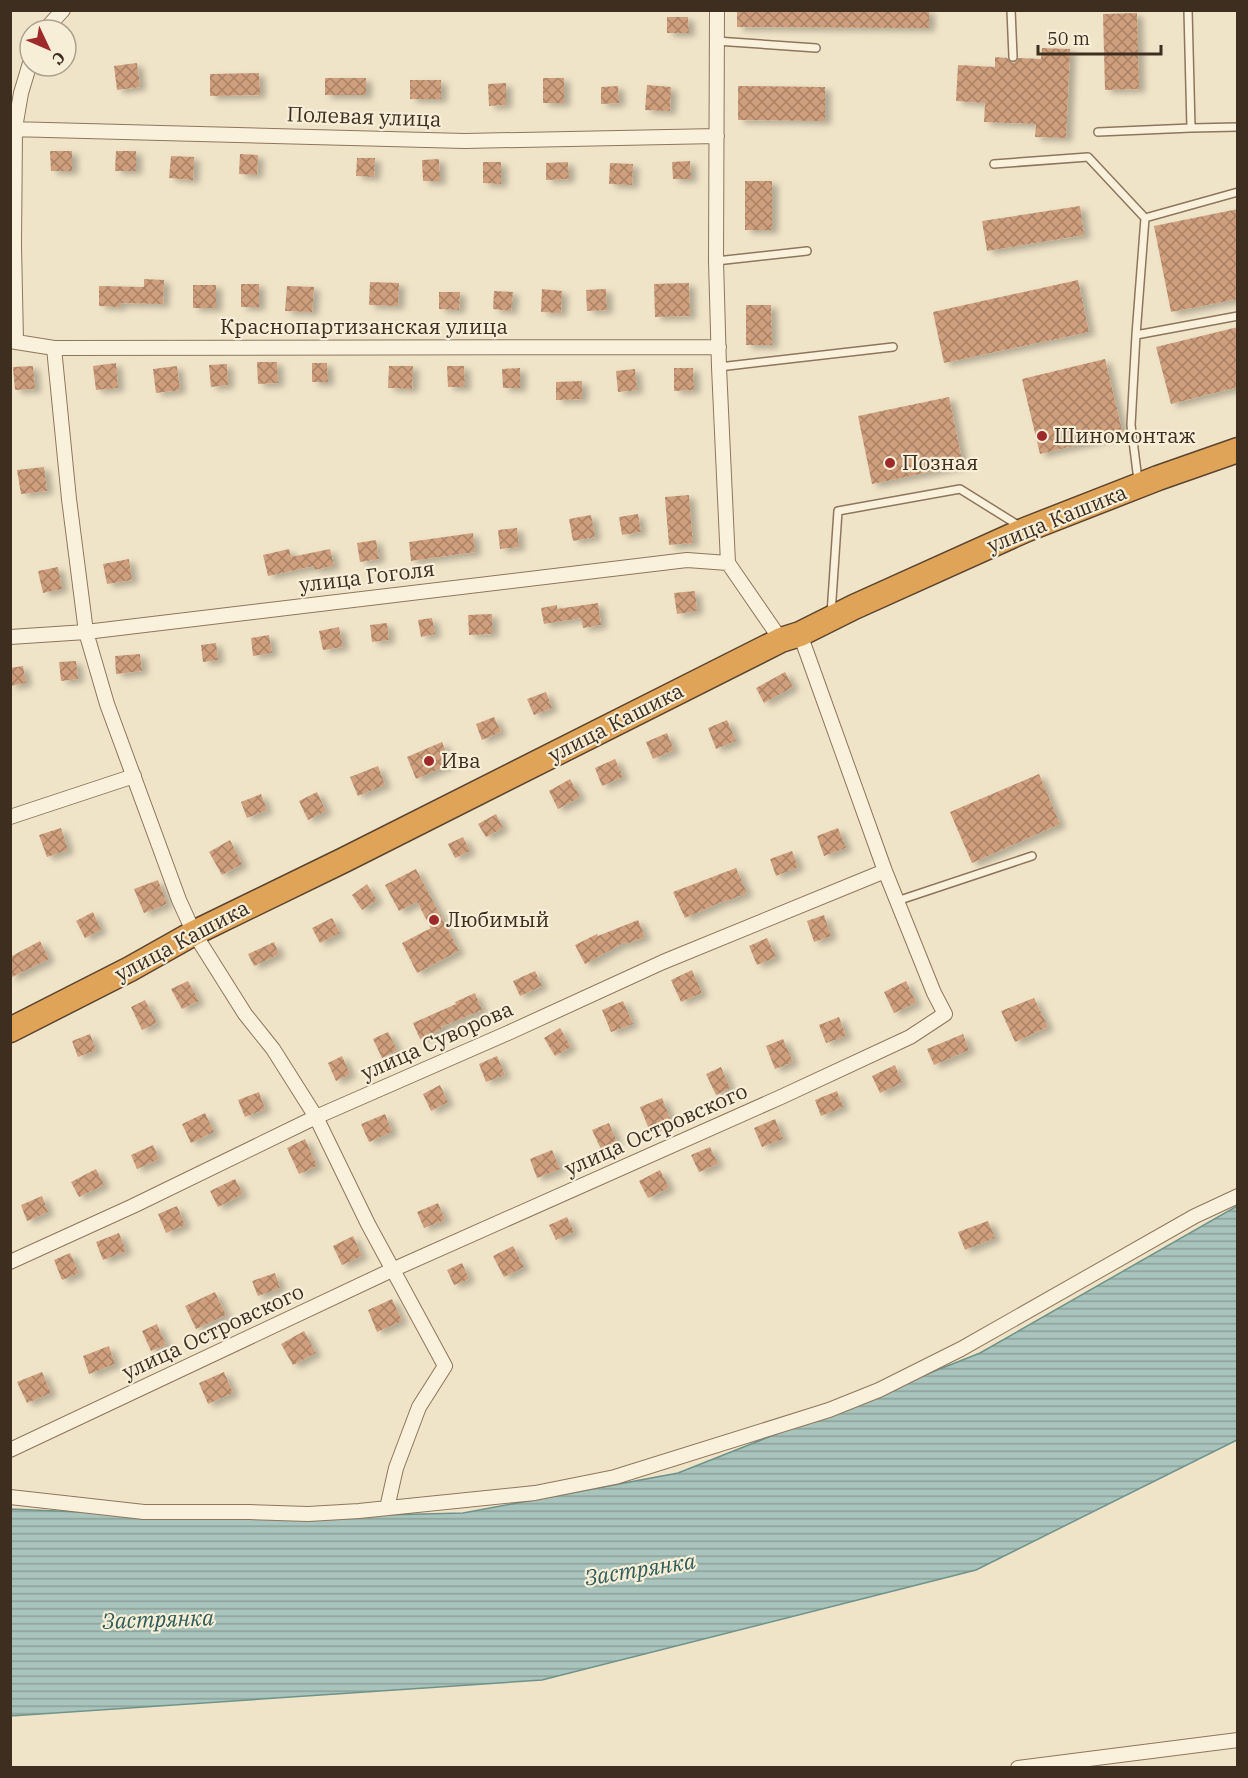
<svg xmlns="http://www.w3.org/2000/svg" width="1248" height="1778" font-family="'IBM Plex Serif',serif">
	<defs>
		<pattern id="water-rules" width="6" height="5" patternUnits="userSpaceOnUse" patternTransform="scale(1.5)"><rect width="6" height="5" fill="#a9c4bc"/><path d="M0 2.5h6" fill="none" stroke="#8ba098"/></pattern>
		<pattern id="building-cross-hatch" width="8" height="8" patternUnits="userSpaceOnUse" patternTransform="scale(1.5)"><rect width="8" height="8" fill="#cf9f7d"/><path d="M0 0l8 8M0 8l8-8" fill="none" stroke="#a98266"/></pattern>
		<filter id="shadow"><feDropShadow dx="6" dy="3.5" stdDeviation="3" flood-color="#0004"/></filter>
	</defs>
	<rect width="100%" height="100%" fill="#f0e4c8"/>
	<path fill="url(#water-rules)" stroke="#6f938a" stroke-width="1.5" d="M1237,1206V1440L976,1570L542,1680L11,1716V1509L149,1515L344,1516L463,1513L678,1473L980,1353Z"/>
	<path fill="url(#building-cross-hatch)" filter="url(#shadow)" d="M737,10H929V28L737,27Z
		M1137,13L1139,89L1105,90L1103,14Z
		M667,17H688L689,33H667Z
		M1042,48L1070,49L1066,138L1035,137L1036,124L984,122L985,103L956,101L958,65L995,67V57L1007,58L1009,60L1013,63L1016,61L1018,58L1041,59Z
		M137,63L140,87L117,90L114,66Z
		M259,73L260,95L210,96V74Z
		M325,78H366V95H325Z
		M543,78H564V103H543Z
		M410,80H441V99H410Z
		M506,83V105L489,106L488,84Z
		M647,85L671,87L670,111L645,110Z
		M618,86L619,103L601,104V87Z
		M738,86L825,87V121L738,120Z
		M50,151H72V171H51Z
		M116,151H136V171H115Z
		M240,154L258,155L257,175L239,174Z
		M171,156L194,157L193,180L169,178Z
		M357,158H375L374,177L356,176Z
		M439,159L440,181H423L422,160Z
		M690,161L691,179H673L672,162Z
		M483,162H501V184L483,183Z
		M568,162L569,179L546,180V163Z
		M610,163L633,164L632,185L609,184Z
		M745,181H772V230H745Z
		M1080,206L1084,235L987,251L982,221Z
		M1238,209V299L1171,312L1154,226Z
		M144,279L164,280L163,304L120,303V307L99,306V286L144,287Z
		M1078,280L1089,332L944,363L933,312Z
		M370,282L399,283L398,306L369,305Z
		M689,283L690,316L655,317L654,284Z
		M241,284H259V307H241Z
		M193,285H216V308H193Z
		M287,286L314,287L312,312L285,311Z
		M542,289L562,291L561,313L541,312Z
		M606,289L607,310L587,311L586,290Z
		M494,291L513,292L511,311L493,309Z
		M439,292H460L459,310L439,309Z
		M746,305H771L772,345H746Z
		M1238,327V387L1171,404L1156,347Z
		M1105,359L1123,434L1040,454L1022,379Z
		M257,362H277L278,383L258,384Z
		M116,363L118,388L96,390L93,366Z
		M312,363H327L328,382H312Z
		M227,364L228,385L211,387L209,365Z
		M33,366L35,389L15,390L13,367Z
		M177,366L180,390L156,393L153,369Z
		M389,366H413L412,389L388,388Z
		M447,366H464L465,387H448Z
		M520,368V388H503L502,369Z
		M674,368H693L694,390L674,391Z
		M635,369L637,390L618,392L616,371Z
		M582,381V399L556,400V382Z
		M949,397L963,465L872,484L858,416Z
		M44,467L47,491L21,494L17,470Z
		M689,495L693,543L669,545L665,497Z
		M638,514L641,532L622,535L619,517Z
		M591,515L595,537L573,541L569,519Z
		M517,528L519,547L500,549L498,530Z
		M473,533L475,552L411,561L409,542Z
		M376,540L379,559L360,562L357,543Z
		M289,549L291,557L330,549L334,566L314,570V566L268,576L263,555Z
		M129,559L132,580L107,584L103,564Z
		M58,567L62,589L43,593L38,571Z
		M695,591L697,611L677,614L674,593Z
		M598,603L601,625L583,628L581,618L544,624L541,608L557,605V609Z
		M492,614V634L469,635L468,615Z
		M432,618L435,634L421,637L418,620Z
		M387,623L389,640L372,642L370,625Z
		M339,627L343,647L323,650L319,631Z
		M269,635L272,653L253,656L251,638Z
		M216,643L218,660L203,662L201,645Z
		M140,654L142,671L116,674L115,656Z
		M76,661L78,679L61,681L59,662Z
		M23,666L26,683L10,686V668Z
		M785,672L793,687L764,703L756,688Z
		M546,692L552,708L534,715L527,699Z
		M494,717L501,732L482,740L476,724Z
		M727,720L736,741L716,749L708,728Z
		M667,733L674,750L653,759L646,742Z
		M442,742L451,764L416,779L407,757Z
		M615,759L623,777L602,786L595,768Z
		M378,766L385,785L358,796L350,777Z
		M1039,774L1060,824L972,863L950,812Z
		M570,779L580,797L558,809L549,791Z
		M317,792L326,811L308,820L299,801Z
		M261,794L267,810L247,818L241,802Z
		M496,814L503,828L486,837L478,824Z
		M61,828L68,850L47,857L39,835Z
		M838,828L846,848L824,856L817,836Z
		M463,837L470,851L455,858L448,844Z
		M230,840L242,864L222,875L209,852Z
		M792,851L798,867L776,876L770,859Z
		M736,868L747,893L727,901L726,900L685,918L673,892Z
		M416,869L459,951L417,973L402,943L431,928L417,902L399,911L385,885Z
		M158,880L167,904L144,913L134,889Z
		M367,884L377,900L362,910L352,895Z
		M93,912L101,930L85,938L76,921Z
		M824,915L831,936L814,942L807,921Z
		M332,918L340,933L320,943L312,928Z
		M638,920L645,937L626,944L625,942L585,964L575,945L597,934L598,936Z
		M767,938L776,957L757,965L749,946Z
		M40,941L49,959L10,978V957Z
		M274,942L279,954L254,966L248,954Z
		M692,970L702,993L681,1002L671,980Z
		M535,971L542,986L520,996L513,981Z
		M188,981L199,1001L182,1009L171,989Z
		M906,981L916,1003L894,1013L884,992Z
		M475,993L482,1010L441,1027L442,1029L420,1039L413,1023L456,1004L455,1002Z
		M1034,998L1048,1027L1015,1042L1001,1011Z
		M145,1000L157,1023L142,1030L131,1007Z
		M623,1001L633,1024L611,1032L602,1010Z
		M839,1017L846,1036L826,1043L819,1025Z
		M560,1028L571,1047L555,1056L544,1038Z
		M388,1032L397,1050L382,1058L373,1039Z
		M90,1034L96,1050L78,1057L72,1041Z
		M963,1034L969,1050L934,1065L927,1049Z
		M783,1039L793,1062L775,1069L766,1046Z
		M342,1056L350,1074L336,1081L328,1063Z
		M497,1056L505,1075L486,1082L479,1064Z
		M895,1065L902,1083L880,1093L872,1076Z
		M721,1067L730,1088L716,1095L706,1074Z
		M440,1085L448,1102L431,1111L423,1094Z
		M837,1091L843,1107L821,1116L815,1100Z
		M259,1092L265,1109L245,1117L238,1100Z
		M662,1098L671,1120L649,1129L640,1107Z
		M205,1113L214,1132L191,1143L182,1124Z
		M385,1114L392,1132L369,1142L361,1124Z
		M775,1119L783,1139L762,1147L754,1128Z
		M609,1123L617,1142L601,1149L592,1130Z
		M305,1139L317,1166L299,1174L287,1148Z
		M153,1145L159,1159L137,1169L131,1155Z
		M710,1147L718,1164L699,1172L691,1155Z
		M552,1150L560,1169L537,1178L530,1159Z
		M96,1169L104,1185L79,1197L71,1182Z
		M660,1170L669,1188L648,1198L639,1181Z
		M235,1179L243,1194L218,1207L210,1191Z
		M42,1196L48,1212L27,1221L21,1205Z
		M438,1203L445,1220L424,1228L417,1212Z
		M177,1206L185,1225L166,1233L158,1214Z
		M567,1217L574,1232L556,1240L549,1225Z
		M988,1221L995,1238L965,1250L958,1232Z
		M119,1233L126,1251L103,1260L96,1242Z
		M353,1236L362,1256L342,1265L333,1246Z
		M513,1246L524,1267L504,1277L493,1256Z
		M70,1253L79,1273L62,1280L54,1260Z
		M462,1263L469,1279L454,1285L447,1270Z
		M275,1273L280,1288L258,1296L252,1281Z
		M215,1292L226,1315L196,1329L185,1306Z
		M392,1299L402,1321L377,1332L368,1310Z
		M157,1324L166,1345L151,1351L142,1331Z
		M304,1331L316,1353L293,1365L281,1344Z
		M109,1346L115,1364L89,1374L83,1356Z
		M42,1372L51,1393L27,1403L17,1382Z
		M224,1372L233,1393L208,1404L199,1383Z"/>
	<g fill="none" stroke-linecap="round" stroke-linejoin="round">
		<g stroke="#8d765c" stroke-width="10">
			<path id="lane" d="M1011,10L1013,57
				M1188,10L1191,128L1238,127
				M716,41L816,48
				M1098,132L1191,128
				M994,164L1088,157L1145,218
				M716,261L807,251
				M1136,335L1145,218L1238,192
				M719,367L893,347
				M1138,480L1131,425L1136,335L1238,316
				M831,614L838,511L960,489L1021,527
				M897,901L1032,856"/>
		</g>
		<g stroke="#8d765c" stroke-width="16">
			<path id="street" d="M717,10L716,261L719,367L728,563L781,640
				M45,30L63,10
				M10,129L465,141L717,136
				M10,341L54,348L719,347
				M16,341L14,246L15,128L21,93L30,63
				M54,348L69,499L86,632L107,704L179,900L194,933L245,1014L273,1049L316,1117L368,1224L445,1366L419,1407L396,1468L387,1508
				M10,637L86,632L687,560L728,563
				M10,817L134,776
				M10,1262L133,1206L316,1117L508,1033L663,962L885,871
				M10,1450L392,1270L781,1097L910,1037L945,1014L934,993L885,871L800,634
				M10,1497L144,1512H249L308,1514L359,1511L535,1493L615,1477L829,1410L879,1390L961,1349L1195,1216L1238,1196
				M1018,1768L1238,1740"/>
		</g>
		<g stroke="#5b4430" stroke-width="27">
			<path id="highway" d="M10,1030L130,969L194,933L344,860L781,640L800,634L854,607L1025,530L1158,478L1238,450"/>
		</g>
		<use href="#lane" stroke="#faf1dc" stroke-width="7"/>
		<use href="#street" stroke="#faf1dc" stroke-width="14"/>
		<use href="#highway" stroke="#e0a458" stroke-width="24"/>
	</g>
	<g fill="#9e2a2b" stroke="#f7eed8" stroke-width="2">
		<circle cx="1042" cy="436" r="6"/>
		<circle cx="890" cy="463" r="6"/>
		<circle cx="429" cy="761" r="6"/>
		<circle cx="434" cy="920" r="6"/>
	</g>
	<g text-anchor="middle" stroke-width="4.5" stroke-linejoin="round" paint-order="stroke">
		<g font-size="21" fill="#3d2e20" stroke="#f7eed8">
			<text transform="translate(364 117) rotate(2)" y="7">Полевая улица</text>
			<text x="364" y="334">Краснопартизанская улица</text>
			<text transform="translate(1057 519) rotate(-22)" y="7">улица Кашика</text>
			<text transform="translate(367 577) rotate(-7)" y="7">улица Гоголя</text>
			<text transform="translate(616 723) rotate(-27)" y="7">улица Кашика</text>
			<text transform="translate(182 941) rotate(-28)" y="7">улица Кашика</text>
			<text transform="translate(437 1041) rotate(-24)" y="7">улица Суворова</text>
			<text transform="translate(656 1130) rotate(-24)" y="7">улица Островского</text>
			<text transform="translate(213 1332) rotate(-25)" y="7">улица Островского</text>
		</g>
		<g font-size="21" fill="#3d2e20" stroke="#f7eed8" text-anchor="start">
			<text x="1054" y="443">Шиномонтаж</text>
			<text x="902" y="470">Позная</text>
			<text x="441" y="768">Ива</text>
			<text x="446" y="927">Любимый</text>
		</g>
		<g font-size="22" font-style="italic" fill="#2f5d5a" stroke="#f7eed8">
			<text transform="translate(640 1569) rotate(-9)" y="8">Застрянка</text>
			<text transform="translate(158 1619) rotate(-2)" y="8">Застрянка</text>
		</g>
	</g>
	<rect width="1248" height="1778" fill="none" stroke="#3d2e20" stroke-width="24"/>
	<g transform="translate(48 48) rotate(134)"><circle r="28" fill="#f7eed8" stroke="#ada18e" stroke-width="1.5"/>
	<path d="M0-4.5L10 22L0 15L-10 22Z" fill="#9e2a2b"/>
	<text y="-9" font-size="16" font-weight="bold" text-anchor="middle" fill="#3d2e20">С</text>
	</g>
	<path d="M1038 45v9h123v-9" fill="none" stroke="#3d2e20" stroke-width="3"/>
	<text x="1047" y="45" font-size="18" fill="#3d2e20" stroke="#f7eed8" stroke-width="4.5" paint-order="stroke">50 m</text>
</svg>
